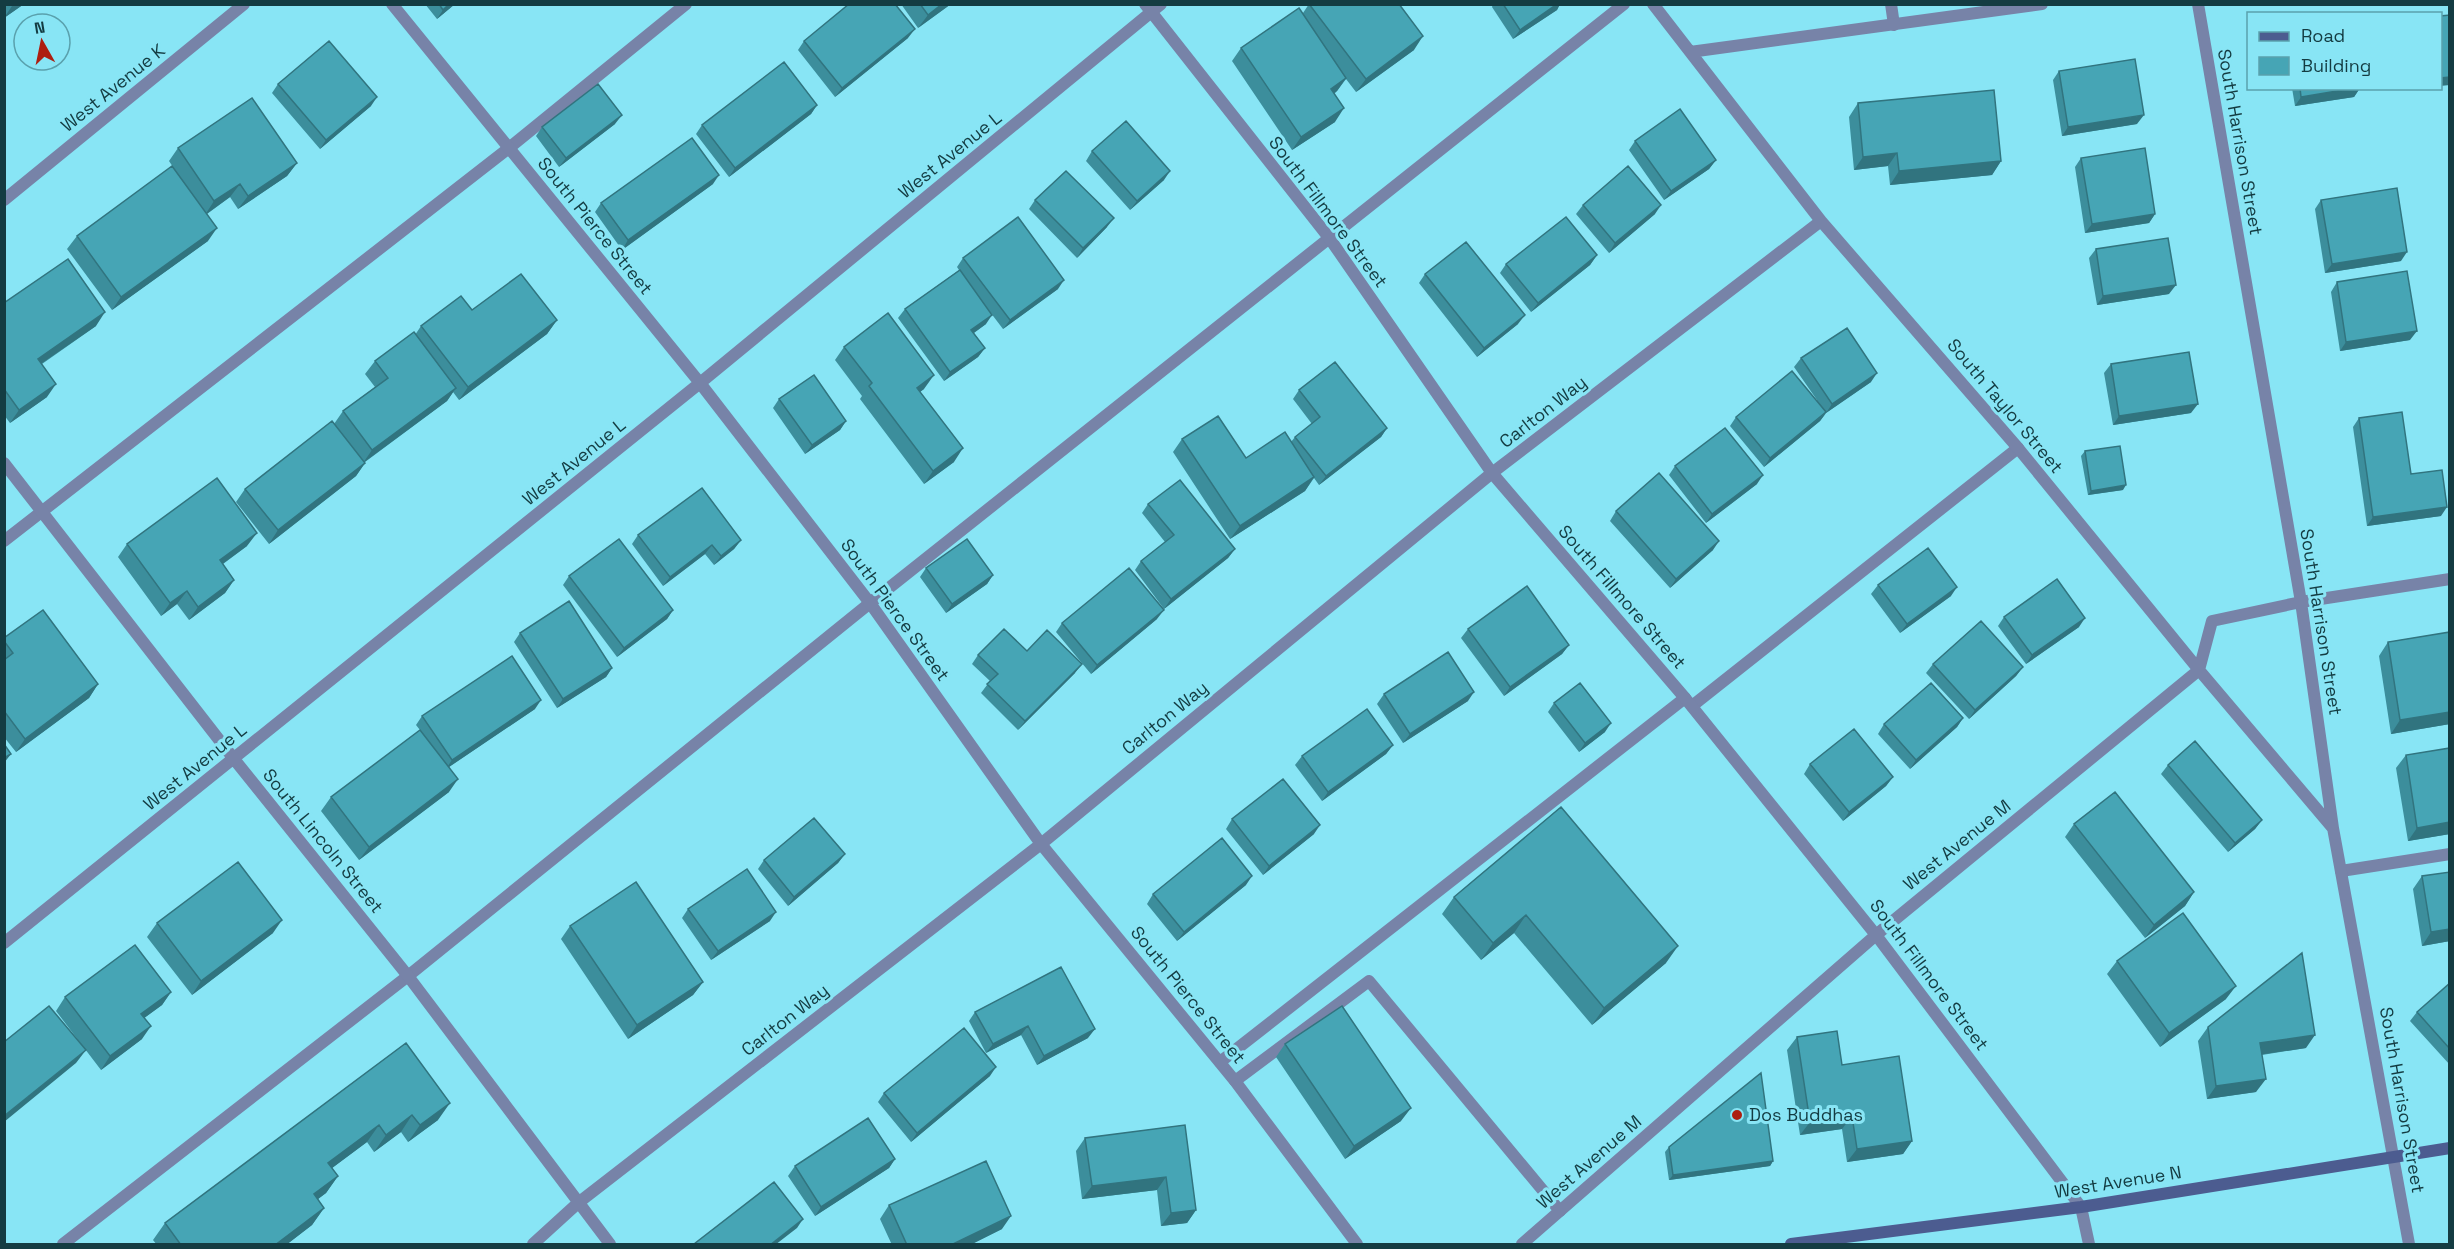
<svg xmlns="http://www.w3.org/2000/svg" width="2454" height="1249" font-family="'Space Grotesk',sans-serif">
	<rect width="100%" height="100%" fill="#88e5f5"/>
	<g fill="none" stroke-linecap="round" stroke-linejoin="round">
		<path stroke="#7783a8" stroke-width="12" d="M1891,4L1894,25
			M4,541L509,148L686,4
			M1692,706L2018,448
			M2341,871L2450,854
			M1220,1062L1685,698
			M1235,1081L1369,981L1560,1211
			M2081,1207L2089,1244
			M63,1244L408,976L870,603L1624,4"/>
		<path stroke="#7783a8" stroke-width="12" d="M392,4L700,383L870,603L1041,844L1235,1081L1357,1244
			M1145,4L1330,239L1492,473L1685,698L1876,935L2081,1207
			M1653,4L1821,221L2018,448L2199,670L2332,827
			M2198,4L2301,602L2333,828L2409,1244
			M1690,52L2042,4
			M4,200L244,4
			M4,463L234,759L408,976L610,1244
			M4,943L700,383L1161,4
			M533,1244L578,1203L1041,844L1492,473L1821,221
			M1522,1244L1876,935L2199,670L2212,621L2301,602L2450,579"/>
		<path stroke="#4c5c90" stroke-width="12" d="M1791,1244L2081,1207L2450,1148"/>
	</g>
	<path fill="#3c8e9c" d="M4,4H24L4,18Z
		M425,4H455L437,19Z
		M901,4H951L918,28Z
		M1309,4H1399L1414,50L1356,92L1346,79L1337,91L1334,94L1335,122L1292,150L1232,61L1241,48L1303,13Z
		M1493,4H1560L1557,10L1513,39L1492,7Z
		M908,38L835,97L798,50L804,41Z
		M2059,71L2137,124L2062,136L2053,80Z
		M278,84L371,106L320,149L272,93Z
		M2292,88H2360L2354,97L2295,106Z
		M1858,103L2001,161L1992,175L1890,185L1888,166L1854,170L1849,117Z
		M817,105L811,114L729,177L696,134L702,125Z
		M615,124L559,167L536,136L542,127Z
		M1635,141L1716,160L1709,169L1664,200L1629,150Z
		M178,148L297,163L287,176L238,209L230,197L207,214L208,241L112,310L67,249L77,236L173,167L169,161Z
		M1092,151L1164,180L1130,210L1086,161Z
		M2081,158L2155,214L2149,223L2085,233L2075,167Z
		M713,184L622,250L595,212L601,203Z
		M1035,200L1107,227L1077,258L1029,209Z
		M2321,200L2401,261L2325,273L2315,209Z
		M1583,205L1655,214L1609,253L1576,214Z
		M2096,249L2169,294L2097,305L2089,258Z
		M1597,255L1590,265L1531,312L1500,273L1506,264Z
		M963,258L1058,289L1003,329L984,304L986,324L974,333L985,348L978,357L944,381L898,318L905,309L959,270L957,267Z
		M1425,274L1518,324L1477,357L1419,283Z
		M2337,282L2410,340L2340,351L2331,292Z
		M4,303L96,326L42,364L47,397L10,423L4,415Z
		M472,310L557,320L547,334L459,400L453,392L447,401L365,462V463L356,476L269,544L236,502L245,489L334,424L343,411L375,387L365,374L375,361L415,335L421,326Z
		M844,347L924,389L920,392L954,462L924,484L860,399L862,396L835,360Z
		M1801,358L1871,382L1826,413L1820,421L1764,467L1730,426L1736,417L1817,400L1794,367Z
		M2111,364L2191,413L2113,425L2104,373Z
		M1299,390L1387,428L1381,437L1319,485L1314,478L1305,491L1230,539L1173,452L1182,439L1246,458L1291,442L1295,437L1312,424L1293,399Z
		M779,399L846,421L840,430L805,454L773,408Z
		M2359,418L2411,474L2441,516L2367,526L2353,427Z
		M2085,451L2123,490L2088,495L2081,456Z
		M1675,466L1757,484L1706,523L1669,475Z
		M1148,504L1235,549L1228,558L1164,609L1135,570L1141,561L1165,542L1142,513Z
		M1616,511L1713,550L1670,588L1610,521Z
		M638,535L741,540L734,549L714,565L705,554L663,586L632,544Z
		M127,544L247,546L223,564L234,580L225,593L189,620L177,604L161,616L118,557Z
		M926,568L993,575L987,584L946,613L920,577Z
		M569,576L673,610L667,619L617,657L563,585Z
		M1878,585L1951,596L1900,633L1871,594Z
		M2004,617L2079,627L2026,664L1998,626Z
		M1157,619L1091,674L1056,632L1062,623Z
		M1468,629L1569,645L1562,654L1504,696L1461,638Z
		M2450,632V724L2391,734L2379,656L2388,642Z
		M520,633L612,668L606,677L557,708L514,642Z
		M4,638L98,684L89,698L16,752L4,737Z
		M1027,651L1075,673L1018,730L981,693L990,681L972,664L978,655Z
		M1933,664L2023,667L2016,676L1969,719L1926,673Z
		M1384,694L1468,701L1403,743L1377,704Z
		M1554,703L1605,732L1579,752L1548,712Z
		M535,709L449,767V792L359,860L321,811L331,797L420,730L416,725L422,716Z
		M1963,718L1957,727L1910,769L1878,734L1884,724Z
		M1393,745L1386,754L1322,801L1295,765L1302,756Z
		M2406,755L2450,834L2408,841L2396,768Z
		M1810,764L1893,777L1886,786L1843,821L1804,774Z
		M2168,765L2262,820L2255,829L2228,852L2161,774Z
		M1561,807L1666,963L1592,1025L1514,933L1481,960L1442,914L1454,897Z
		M1232,819L1314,834L1263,875L1226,829Z
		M2074,824L2194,892L2185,906L2145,938L2065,837Z
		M845,854L838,863L788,906L758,869L764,860Z
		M2422,876L2450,941L2422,946L2413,889Z
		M1246,885L1177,941L1147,904L1153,894Z
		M688,909L770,921L711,960L682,918Z
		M157,923L273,933L192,995L147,937Z
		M570,926L703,982L693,995L628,1039L561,939Z
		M2117,961L2226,999L2160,1047L2107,974Z
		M2450,983V1065L2410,1021L2417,1012Z
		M171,992L162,1005L144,1018L142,1039L101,1070L56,1011L65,997Z
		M975,1012L1088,1038L1037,1065L1021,1035L986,1053L969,1021Z
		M2208,1027L2306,1048L2262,1055L2256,1092L2207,1099L2198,1041Z
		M1797,1037L1842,1065L1912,1141L1903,1154L1847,1162L1842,1129L1800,1135L1787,1050Z
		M406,1043L438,1120L408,1142L401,1132L374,1152L367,1142L332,1168L338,1176L326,1193L318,1199L324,1208L312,1225L286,1245H157L153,1240L165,1223Z
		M1285,1044L1401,1121L1345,1159L1276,1057Z
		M990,1076L911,1142L878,1102L884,1093Z
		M1185,1125L1196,1210L1187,1223L1161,1226L1157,1190L1082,1199L1076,1151L1085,1138Z
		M1669,1147L1773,1161L1770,1166L1669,1180L1665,1152Z
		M895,1159L889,1168L815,1216L788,1176L795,1166Z
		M889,1205L1002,1229L970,1245H892L880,1219Z"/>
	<path fill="#31747f" d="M15,4H24L4,18L12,6Z
		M449,4H455L437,19L443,10Z
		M942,4H951L918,28L928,15Z
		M1557,4H1560L1557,10L1513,39L1520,30Z
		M915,29L908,38L835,97L842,88Z
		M1423,36L1414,50L1356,92L1366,79Z
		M2450,77V85L2440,86V78Z
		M1346,78L1337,91L1321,102L1331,89Z
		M2355,88H2360L2354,97L2295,106L2301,97Z
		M377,97L371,106L320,149L326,140Z
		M817,105L811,114L729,177L735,168Z
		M1344,108L1335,122L1292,150L1301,137Z
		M622,115L615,124L559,167L566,158Z
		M2144,115L2137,124L2062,136L2068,127Z
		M1897,153L1888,166L1854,170L1863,157Z
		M1716,160L1709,169L1664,200L1671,191Z
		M2001,161L1992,175L1890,185L1899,171Z
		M297,163L287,176L238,209L248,196Z
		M1170,171L1164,180L1130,210L1137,201Z
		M719,175L713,184L622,250L628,240Z
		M240,184L230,197L205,215L214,201Z
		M1661,205L1655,214L1609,253L1615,243Z
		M2155,214L2149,223L2085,233L2092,224Z
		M1114,218L1107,227L1077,258L1083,248Z
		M217,228L208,241L112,310L121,297Z
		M2407,252L2401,261L2325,273L2332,264Z
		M1597,255L1590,265L1531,312L1538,303Z
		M1064,280L1058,289L1003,329L1010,320Z
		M2176,285L2169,294L2097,305L2103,296Z
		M105,312L96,326L29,372L38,359Z
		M992,315L986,324L965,339L971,330Z
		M1525,315L1518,324L1477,357L1484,348Z
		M557,320L547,334L459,400L468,387Z
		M2417,331L2410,340L2340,351L2346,342Z
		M985,348L978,357L944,381L950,372Z
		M1877,373L1871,382L1826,413L1820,421L1764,467L1770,458L1826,413L1832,404Z
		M934,375L924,389L907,401L917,388Z
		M56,384L47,397L10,423L19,410Z
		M456,388L447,401L363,463L372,450Z
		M2198,404L2191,413L2113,425L2119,416Z
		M846,421L840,430L805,454L812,445Z
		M1387,428L1381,437L1319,485L1326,476Z
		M963,448L954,462L924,484L933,471Z
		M365,463L356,476L269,544L278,530Z
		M1763,475L1757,484L1706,523L1712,514Z
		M1314,477L1305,491L1230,539L1240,526Z
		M2126,485L2123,490L2088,495L2091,491Z
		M2447,507L2441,516L2367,526L2373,517Z
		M257,533L247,546L210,573L220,560Z
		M741,540L734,549L714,565L721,556Z
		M1719,541L1713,550L1670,588L1676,579Z
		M712,545L705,554L663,586L670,577Z
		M1235,549L1228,558L1164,609L1171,599Z
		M993,575L987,584L946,613L952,604Z
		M234,580L225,593L189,620L198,607Z
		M1957,587L1951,596L1900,633L1907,624Z
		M187,591L177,604L161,616L170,603Z
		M673,610L667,619L617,657L624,648Z
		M1164,610L1157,619L1091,674L1097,665Z
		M2085,618L2079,627L2026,664L2032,655Z
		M1569,645L1562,654L1504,696L1510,687Z
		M1082,664L1075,673L1018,730L1025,721Z
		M2023,667L2016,676L1969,719L1975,710Z
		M612,668L606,677L557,708L563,699Z
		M98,684L89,698L16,752L25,739Z
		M1474,692L1468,701L1403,743L1410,734Z
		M541,700L535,709L446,769L452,760Z
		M2450,712V724L2391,734L2400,720Z
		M1963,718L1957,727L1910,769L1916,760Z
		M1611,723L1605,732L1579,752L1585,743Z
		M1393,745L1386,754L1322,801L1328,792Z
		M11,754L4,763V758Z
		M1893,777L1886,786L1843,821L1849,812Z
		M458,779L449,792L359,860L369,847Z
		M2262,820L2255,829L2228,852L2235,843Z
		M2450,822V834L2408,841L2417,828Z
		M1320,825L1314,834L1263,875L1269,866Z
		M845,854L838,863L788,906L794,897Z
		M1252,876L1246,885L1177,941L1184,932Z
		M2194,892L2185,906L2145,938L2154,925Z
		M776,912L770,921L711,960L718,951Z
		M1526,915L1514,933L1481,960L1493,943Z
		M282,920L273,933L192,995L201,981Z
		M2450,929V941L2422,946L2431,932Z
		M1678,946L1666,963L1592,1025L1604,1008Z
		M703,982L693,995L628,1039L637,1025Z
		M2236,986L2226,999L2160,1047L2169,1033Z
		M171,992L162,1005L132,1027L141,1014Z
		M151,1026L142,1039L101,1070L110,1056Z
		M1028,1026L1021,1035L986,1053L993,1044Z
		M1095,1029L1088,1038L1037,1065L1044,1056Z
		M2315,1035L2306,1048L2251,1056L2260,1043Z
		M86,1050L76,1063L4,1122V1116Z
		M996,1067L990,1076L911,1142L917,1133Z
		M2266,1079L2256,1092L2207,1099L2216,1086Z
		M450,1103L438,1120L408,1142L420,1125Z
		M1411,1108L1401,1121L1345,1159L1354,1146Z
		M412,1115L401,1132L374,1152L386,1135Z
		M1852,1116L1842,1129L1800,1135L1810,1122Z
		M379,1125L367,1142L316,1180L328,1163Z
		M1912,1141L1903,1154L1847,1162L1857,1149Z
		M895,1159L889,1168L815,1216L821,1207Z
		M1773,1161L1770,1166L1669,1180L1673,1175Z
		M338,1176L326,1193L302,1211L314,1194Z
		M1166,1177L1157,1190L1082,1199L1092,1186Z
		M324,1208L312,1225L286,1245H275Z
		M1196,1210L1187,1223L1161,1226L1171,1213Z
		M1011,1216L1002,1229L970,1245H951Z
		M803,1219L797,1228L775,1245H770Z"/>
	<path fill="#46a5b5" stroke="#31747f" stroke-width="1.5" d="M439,4H449L443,10Z
		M849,4H895L915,29L842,88L804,41Z
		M920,4H942L928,15Z
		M1309,4H1399L1423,36L1366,79Z
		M1503,4H1557L1520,30Z
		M1299,8L1346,78L1331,89L1344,108L1301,137L1241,48Z
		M2450,15V77L2440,78V16Z
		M329,41L377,97L326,140L278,84Z
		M2135,59L2144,115L2068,127L2059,71Z
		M784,62L817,105L735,168L702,125Z
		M598,84L622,115L566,158L542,127Z
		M2300,88H2355L2301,97Z
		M1994,90L2001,161L1899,171L1897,153L1863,157L1858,103Z
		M252,98L297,163L248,196L240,184L214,201L178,148Z
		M1680,109L1716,160L1671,191L1635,141Z
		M1126,121L1170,171L1137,201L1092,151Z
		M692,138L719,175L628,240L601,203Z
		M2145,148L2155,214L2092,224L2081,158Z
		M172,166L217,228L121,297L77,236Z
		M1628,166L1661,205L1615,243L1583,205Z
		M1066,171L1114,218L1083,248L1035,200Z
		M2397,188L2407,252L2332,264L2321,200Z
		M1018,217L1064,280L1010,320L963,258Z
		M1566,217L1597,255L1538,303L1506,264Z
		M2168,238L2176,285L2103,296L2096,249Z
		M1466,242L1525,315L1484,348L1425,274Z
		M68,259L105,312L38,359L56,384L19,410L4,389V303Z
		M960,270L992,315L971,330L985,348L950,372L905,309Z
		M2407,271L2417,331L2346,342L2337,282Z
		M521,274L557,320L468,387L421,326L461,296L472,310Z
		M888,313L934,375L917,388L963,448L933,471L869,386L872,383L844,347Z
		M1847,328L1877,373L1832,404L1801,358Z
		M414,332L456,388L372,450L343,411L388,378L375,361Z
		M2189,352L2198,404L2119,416L2111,364Z
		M1335,362L1387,428L1326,476L1295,437L1320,417L1299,390Z
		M1792,371L1826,412L1770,458L1736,417Z
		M814,375L846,421L812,445L779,399Z
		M2402,412L2411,474L2442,470L2447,507L2373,517L2359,418Z
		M1218,416L1246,458L1285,432L1314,477L1240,526L1182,439Z
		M332,421L365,463L278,530L245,489Z
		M1725,428L1763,475L1712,514L1675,466Z
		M2120,446L2126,485L2091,491L2085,451Z
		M1659,473L1719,541L1676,579L1616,511Z
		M217,478L257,533L220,560L234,580L198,607L187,591L170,603L127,544Z
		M1180,480L1235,549L1171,599L1141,561L1174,535L1148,504Z
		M702,488L741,540L721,556L712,545L670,577L638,535Z
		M619,539L673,610L624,648L569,576Z
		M967,539L993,575L952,604L926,568Z
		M1928,548L1957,587L1907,624L1878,585Z
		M1129,568L1164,610L1097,665L1062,623Z
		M2057,579L2085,618L2032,655L2004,617Z
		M1527,586L1569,645L1510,687L1468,629Z
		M569,601L612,668L563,699L520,633Z
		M43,610L98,684L25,739L4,711V660L13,653L4,641V638Z
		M1981,621L2023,667L1975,710L1933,664Z
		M1004,629L1027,651L1047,630L1082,664L1025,721L987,684L998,674L978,655Z
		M2450,632V712L2400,720L2388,642Z
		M1448,652L1474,692L1410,734L1384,694Z
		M512,656L541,700L452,760L422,716Z
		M1580,683L1611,723L1585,743L1554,703Z
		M1931,683L1963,718L1916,760L1884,724Z
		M1367,709L1393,745L1328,792L1302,756Z
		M1854,729L1893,777L1849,812L1810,764Z
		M420,730L458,779L369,847L331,797Z
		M2195,741L2262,820L2235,843L2168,765Z
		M4,744L11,754L4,758Z
		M2450,748V822L2417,828L2406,755Z
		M1283,779L1320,825L1269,866L1232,819Z
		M2115,792L2194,892L2154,925L2074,824Z
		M1561,807L1678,946L1604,1008L1526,915L1493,943L1454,897Z
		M814,818L845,854L794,897L764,860Z
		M1222,838L1252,876L1184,932L1153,894Z
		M238,862L282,920L201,981L157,923Z
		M747,869L776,912L718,951L688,909Z
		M2450,872V929L2431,932L2422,876Z
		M636,882L703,982L637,1025L570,926Z
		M2183,913L2236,986L2169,1033L2117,961Z
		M135,945L171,992L141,1014L151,1026L110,1056L65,997Z
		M2302,953L2315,1035L2260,1043L2266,1079L2216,1086L2208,1027Z
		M1061,967L1095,1029L1044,1056L1028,1026L993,1044L975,1012Z
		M2450,983V1049L2417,1012Z
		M49,1006L86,1050L4,1116V1042Z
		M1342,1006L1411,1108L1354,1146L1285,1044Z
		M964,1028L996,1067L917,1133L884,1093Z
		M1837,1031L1842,1065L1899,1056L1912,1141L1857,1149L1852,1116L1810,1122L1797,1037Z
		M406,1043L450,1103L420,1125L412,1115L386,1135L379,1125L328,1163L338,1176L314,1194L324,1208L275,1245H181L165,1223Z
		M1761,1073L1773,1161L1673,1175L1669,1147Z
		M868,1118L895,1159L821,1207L795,1166Z
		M1185,1125L1196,1210L1171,1213L1166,1177L1092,1186L1085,1138Z
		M986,1161L1011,1216L951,1245H907L889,1205Z
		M774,1182L803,1219L770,1245L694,1244Z"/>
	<circle fill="#ad1e10" stroke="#88e5f5" stroke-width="2" cx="1737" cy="1115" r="6"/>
	<g text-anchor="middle" stroke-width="6" stroke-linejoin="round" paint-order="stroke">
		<g font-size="18" fill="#143c42" stroke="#88e5f5">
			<text transform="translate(113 88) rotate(-39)" y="6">West Avenue K</text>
			<text transform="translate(2240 142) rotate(80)" y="6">South Harrison Street</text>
			<text transform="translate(950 155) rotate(-39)" y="6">West Avenue L</text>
			<text transform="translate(1328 212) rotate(53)" y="6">South Fillmore Street</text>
			<text transform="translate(595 226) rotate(51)" y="6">South Pierce Street</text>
			<text transform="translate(2005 406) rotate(50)" y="6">South Taylor Street</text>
			<text transform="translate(1543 412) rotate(-38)" y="6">Carlton Way</text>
			<text transform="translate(574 462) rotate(-39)" y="6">West Avenue L</text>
			<text transform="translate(1622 597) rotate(49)" y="6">South Fillmore Street</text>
			<text transform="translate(895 610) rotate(54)" y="6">South Pierce Street</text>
			<text transform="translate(2321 622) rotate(81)" y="6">South Harrison Street</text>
			<text transform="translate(1165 718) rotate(-39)" y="6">Carlton Way</text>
			<text transform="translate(195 767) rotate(-39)" y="6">West Avenue L</text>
			<text transform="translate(323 841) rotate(51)" y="6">South Lincoln Street</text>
			<text transform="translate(1957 845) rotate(-39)" y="6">West Avenue M</text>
			<text transform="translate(1929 975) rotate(53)" y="6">South Fillmore Street</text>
			<text transform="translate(1188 995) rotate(51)" y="6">South Pierce Street</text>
			<text transform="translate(785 1020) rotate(-38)" y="6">Carlton Way</text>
			<text transform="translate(2402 1100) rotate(80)" y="6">South Harrison Street</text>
			<text transform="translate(1589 1162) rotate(-41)" y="6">West Avenue M</text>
			<text transform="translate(2118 1182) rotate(-9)" y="6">West Avenue N</text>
		</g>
		<g font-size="18" fill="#143c42" stroke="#88e5f5" text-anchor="start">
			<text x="1749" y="1121">Dos Buddhas</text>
		</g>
	</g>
	<rect width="2454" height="1249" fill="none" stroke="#143c42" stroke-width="12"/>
	<rect x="2247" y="12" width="195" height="78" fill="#88e5f5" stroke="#5aa1ad" stroke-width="1.5"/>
	<rect x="2259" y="32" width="30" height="9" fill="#4c5c90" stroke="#5aa1ad" stroke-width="1.5"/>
	<text x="2301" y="42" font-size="18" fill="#143c42">Road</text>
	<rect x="2259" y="57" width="30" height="18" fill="#46a5b5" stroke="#5aa1ad" stroke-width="1.5"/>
	<text x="2301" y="72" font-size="18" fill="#143c42">Building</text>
	<g transform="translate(42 42) rotate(351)"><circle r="28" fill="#88e5f5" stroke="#5aa1ad" stroke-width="1.5"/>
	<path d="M0-4.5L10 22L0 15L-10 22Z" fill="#ad1e10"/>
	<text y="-9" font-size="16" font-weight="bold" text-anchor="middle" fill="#143c42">N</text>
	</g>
</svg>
